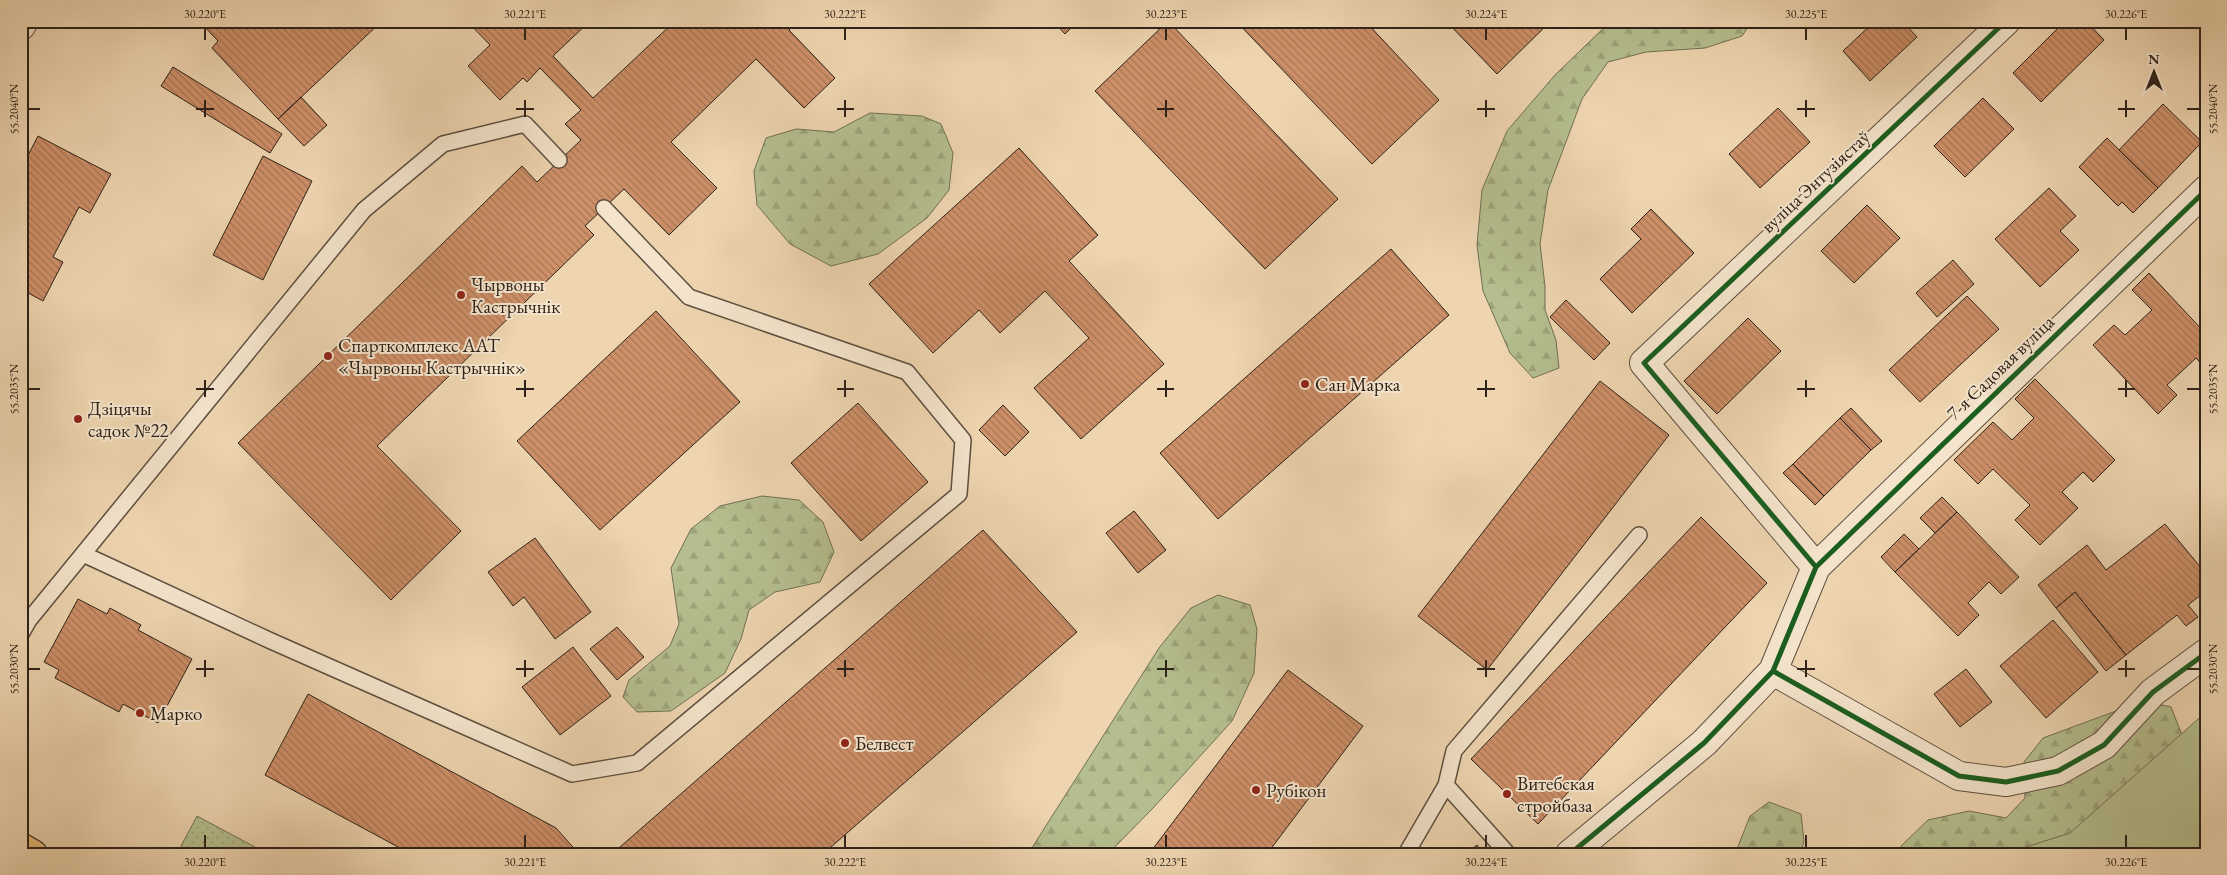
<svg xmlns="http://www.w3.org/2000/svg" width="2227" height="875" font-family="'EB Garamond',serif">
	<defs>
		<pattern id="grass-dots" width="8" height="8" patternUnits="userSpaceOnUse" patternTransform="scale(1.25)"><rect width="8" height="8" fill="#b5be8e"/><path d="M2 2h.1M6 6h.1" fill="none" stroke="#9ca37a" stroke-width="1.8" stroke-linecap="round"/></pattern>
		<pattern id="forest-firs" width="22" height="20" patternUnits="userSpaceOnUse" patternTransform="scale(1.25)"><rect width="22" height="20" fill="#b5be8e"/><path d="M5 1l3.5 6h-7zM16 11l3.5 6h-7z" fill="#9ca37a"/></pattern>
		<pattern id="building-back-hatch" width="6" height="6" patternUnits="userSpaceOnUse" patternTransform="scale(1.25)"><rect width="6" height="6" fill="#ce9069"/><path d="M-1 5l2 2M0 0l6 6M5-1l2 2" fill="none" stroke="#a87556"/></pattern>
	</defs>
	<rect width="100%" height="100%" fill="#eed5b0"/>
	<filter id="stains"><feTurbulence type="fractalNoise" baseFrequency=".004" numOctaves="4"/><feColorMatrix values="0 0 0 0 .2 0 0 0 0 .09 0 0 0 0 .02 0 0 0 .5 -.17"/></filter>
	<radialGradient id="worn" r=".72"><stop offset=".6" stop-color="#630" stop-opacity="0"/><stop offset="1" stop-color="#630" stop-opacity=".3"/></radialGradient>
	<path fill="url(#grass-dots)" stroke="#717054" d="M197,816L268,854H194L181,846Z"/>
	<path fill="url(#forest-firs)" stroke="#717054" d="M1611,21H1752L1742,36L1705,48L1646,52L1608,62L1582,99L1548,190L1540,244L1545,286V310L1556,340L1559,368L1533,378L1510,353L1483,291L1477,245L1482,190L1507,131L1555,75Z
		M870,113L922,116L941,124L953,153L949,190L927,218L878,254L831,266L790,244L757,205L754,171L766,138L796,129L834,132Z
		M762,496L799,500L823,522L834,552L820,582L775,592L749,610L741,639L725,673L671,711L637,712L623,697L629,680L670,646L679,624L671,568L691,529L720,506Z
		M1218,595L1250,605L1257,629L1254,673L1232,721L1154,807L1108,854H1028L1159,648L1191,608Z
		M2143,701L2171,707L2182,735L2206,854H1901V846L1928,820L1969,811L2006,818L2025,798L2024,762L2043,738Z
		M1769,802L1801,814L1804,841L1801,854H1735L1750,816Z"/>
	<path fill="#b5be8e" stroke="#717054" d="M2206,712V854H2004L2070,833Z"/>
	<path fill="url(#building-back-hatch)" stroke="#2d2219" d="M199,21H382L278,119L212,48L218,41Z
		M467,21H590L553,56L593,98L675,21H798L789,30L835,78L804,108L756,59L671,142L717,188L669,235L624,189L585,226L594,235L377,446L461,531L391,600L238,443L522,166L537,182L581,140L565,124L581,110L540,68L527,82L523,78L500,100L468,66L490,45Z
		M1053,21H1078L1065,34Z
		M1168,21L1338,199L1265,269L1095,91Z
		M1236,21H1365L1439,100L1372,164Z
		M1446,21H1551L1497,74Z
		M1875,21H1902L1917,37L1870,81L1843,51Z
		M2065,21H2086L2104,40L2041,102L2013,73Z
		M173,67L282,134L270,153L161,86Z
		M301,97L327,125L304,146L278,119Z
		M1983,98L2014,129L1965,177L1934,146Z
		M2163,104L2202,142L2158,188L2119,150Z
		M1778,108L1810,142L1760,188L1729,154Z
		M38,136L111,174L90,213L79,207L53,257L63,262L43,301L21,289V169Z
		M2107,138L2158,188L2133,213L2122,202L2118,206L2079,167Z
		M1019,148L1098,235L1069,261L1164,364L1081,439L1034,388L1089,338L1045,291L1000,333L979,310L933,353L869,284Z
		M263,156L312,181L263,280L213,255Z
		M2049,188L2076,216L2060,231L2079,250L2040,287L1995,239Z
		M1867,205L1900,238L1854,283L1821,251Z
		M1651,209L1694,253L1632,313L1600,279L1641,239L1631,229Z
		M1391,249L1449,315L1218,519L1160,453Z
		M1953,260L1974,284L1937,317L1916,293Z
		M2149,273L2206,334V369L2196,358L2167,385L2177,395L2158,414L2093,345L2114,325L2125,335L2152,310L2132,290Z
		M1967,296L1999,329L1920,402L1889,370Z
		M1566,300L1610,343L1594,360L1550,317Z
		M656,311L740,402L600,530L517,441Z
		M1748,318L1781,351L1717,414L1684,381Z
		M2035,379L2115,460L2093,482L2083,472L2062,492L2078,508L2040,545L2015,520L2030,505L1993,469L1978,484L1954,460L1993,422L2012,440L2034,418L2015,399Z
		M1600,381L1669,435L1487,670L1418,616Z
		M858,403L928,482L861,541L791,463Z
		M1003,405L1029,432L1005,456L979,430Z
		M1851,408L1882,441L1871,450L1840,418Z
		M1840,418L1871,450L1824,496L1793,464Z
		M1793,464L1824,496L1815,505L1783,473Z
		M1942,497L1957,512L1935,533L1920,518Z
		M1134,511L1166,550L1138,573L1106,533Z
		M1957,512L2019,577L2001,594L1989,582L1968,603L1979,615L1958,636L1895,572Z
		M1701,517L1767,583L1538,824L1471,759Z
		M2165,524L2206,574V591L2188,605L2198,617L2186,626L2177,615L2126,655L2075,592L2056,608L2038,585L2087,545L2106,570Z
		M983,530L1077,632L823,854H612Z
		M1904,534L1919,549L1895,572L1881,557Z
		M535,538L591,612L555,639L524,597L513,606L488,572Z
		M2075,592L2126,655L2106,671L2056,608Z
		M78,599L107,614L110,608L141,625L138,630L192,659L158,723L123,704L119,712L78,690L55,678L59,670L44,662Z
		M2053,620L2098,672L2046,718L2000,666Z
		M617,627L644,657L617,680L590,649Z
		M573,647L611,696L560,735L522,687Z
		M1966,669L1992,702L1960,727L1934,694Z
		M1288,670L1363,726L1267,854H1149Z
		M308,694L556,828L579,854H411L265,775Z
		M1477,845L1484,854H1466Z"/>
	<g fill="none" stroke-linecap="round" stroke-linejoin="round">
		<g stroke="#5d4f3f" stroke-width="18">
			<path id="lane" d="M83,554L271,641L572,774L637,763L959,494L963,440L907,372L689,297L604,208
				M21,634L29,620L364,210L443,144L525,124L559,160
				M1446,785L1454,751L1639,535
				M1406,854L1446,785L1508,854"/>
		</g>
		<g stroke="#5d4f3f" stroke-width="30">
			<path id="street" d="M21,26L24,21
				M1816,567L1644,363L2006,21
				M1773,671L1959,776L2006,782L2058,771L2104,745L2153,692L2206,653
				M1570,854L1704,743L1773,671L1816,567L2206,190"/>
		</g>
		<g stroke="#2d2219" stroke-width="30">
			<path id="primary" d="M21,847L33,854"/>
		</g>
		<use href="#lane" stroke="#f4e4cc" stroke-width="15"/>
		<use href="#street" stroke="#f4e4cc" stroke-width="28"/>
		<use href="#primary" stroke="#e7ba78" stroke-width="28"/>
		<g stroke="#f4e4cc" stroke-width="8">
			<path id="cycleway" d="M1816,567L1644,363L2006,21
				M1773,671L1959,776L2006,782L2058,771L2104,745L2153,692L2206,653
				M1570,854L1704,743L1773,671L1816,567L2206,190"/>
		</g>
		<use href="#cycleway" stroke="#1b5e20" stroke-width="5"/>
	</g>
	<path fill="none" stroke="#2d2219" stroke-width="2" d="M205,28V40M525,28V40M845,28V40M1166,28V40M1486,28V40M1806,28V40M2126,28V40M205,100V117M525,100V117M845,100V117M1166,100V117M1486,100V117M1806,100V117M2126,100V117M28,109H40M196,109H214M516,109H534M837,109H854M1157,109H1174M1477,109H1495M1797,109H1815M2118,109H2135M2187,109H2200M205,380V397M525,380V397M845,380V397M1166,380V397M1486,380V397M1806,380V397M2126,380V397M28,389H40M196,389H214M516,389H534M837,389H854M1157,389H1174M1477,389H1495M1797,389H1815M2118,389H2135M2187,389H2200M205,660V677M525,660V677M845,660V677M1166,660V677M1486,660V677M1806,660V677M2126,660V677M28,669H40M196,669H214M516,669H534M837,669H854M1157,669H1174M1477,669H1495M1797,669H1815M2118,669H2135M2187,669H2200M205,835V848M525,835V848M845,835V848M1166,835V848M1486,835V848M1806,835V848M2126,835V848"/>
	<g fill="#8f2418" stroke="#f4e4cc" stroke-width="2">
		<circle cx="461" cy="295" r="5"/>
		<circle cx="328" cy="356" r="5"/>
		<circle cx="1305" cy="384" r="5"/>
		<circle cx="78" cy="419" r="5"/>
		<circle cx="140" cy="713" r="5"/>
		<circle cx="845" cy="743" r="5"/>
		<circle cx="1256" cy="790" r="5"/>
		<circle cx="1507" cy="794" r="5"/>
	</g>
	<g text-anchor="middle" stroke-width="4" stroke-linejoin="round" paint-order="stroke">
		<g font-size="19" fill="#2d2219" stroke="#f4e4cc">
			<text transform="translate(1815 181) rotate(-43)" y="7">вуліца Энтузіястаў</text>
			<text transform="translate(2000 367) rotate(-44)" y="7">7-я Садовая вуліца</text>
		</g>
		<g font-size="19" fill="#2d2219" stroke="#f4e4cc" text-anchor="start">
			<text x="471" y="291">Чырвоны<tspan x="471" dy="22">Кастрычнік</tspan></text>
			<text x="338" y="352">Спарткомплекс ААТ<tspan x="338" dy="22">«Чырвоны Кастрычнік»</tspan></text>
			<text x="1315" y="391">Сан Марка</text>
			<text x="88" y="415">Дзіцячы<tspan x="88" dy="22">садок №22</tspan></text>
			<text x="150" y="720">Марко</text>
			<text x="855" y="750">Белвест</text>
			<text x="1517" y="790">Витебская<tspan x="1517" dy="22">стройбаза</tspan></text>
			<text x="1266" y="797">Рубікон</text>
		</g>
	</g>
	<rect width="2227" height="875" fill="none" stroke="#eed5b0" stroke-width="55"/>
	<g transform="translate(2154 72)" stroke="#f4e4cc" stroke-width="4" paint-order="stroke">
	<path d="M0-4L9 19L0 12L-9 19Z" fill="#2d2219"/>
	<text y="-8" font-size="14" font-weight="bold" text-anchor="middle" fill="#2d2219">N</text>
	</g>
	<rect x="28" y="28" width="2172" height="820" fill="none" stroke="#2d2219" stroke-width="2"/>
	<g font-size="12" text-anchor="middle" fill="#2d2219">
		<text x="205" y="18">30.220°E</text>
		<text x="525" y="18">30.221°E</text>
		<text x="845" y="18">30.222°E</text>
		<text x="1166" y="18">30.223°E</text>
		<text x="1486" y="18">30.224°E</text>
		<text x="1806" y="18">30.225°E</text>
		<text x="2126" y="18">30.226°E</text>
		<text transform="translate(14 109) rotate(-90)" y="4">55.2040°N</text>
		<text transform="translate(2213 109) rotate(-90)" y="4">55.2040°N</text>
		<text transform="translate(14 389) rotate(-90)" y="4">55.2035°N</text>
		<text transform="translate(2213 389) rotate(-90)" y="4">55.2035°N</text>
		<text transform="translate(14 669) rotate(-90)" y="4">55.2030°N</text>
		<text transform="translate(2213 669) rotate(-90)" y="4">55.2030°N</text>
		<text x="205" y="866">30.220°E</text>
		<text x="525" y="866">30.221°E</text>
		<text x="845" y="866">30.222°E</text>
		<text x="1166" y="866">30.223°E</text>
		<text x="1486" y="866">30.224°E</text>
		<text x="1806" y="866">30.225°E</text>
		<text x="2126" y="866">30.226°E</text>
	</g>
	<rect width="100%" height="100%" filter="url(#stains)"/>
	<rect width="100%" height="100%" fill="url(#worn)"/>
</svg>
